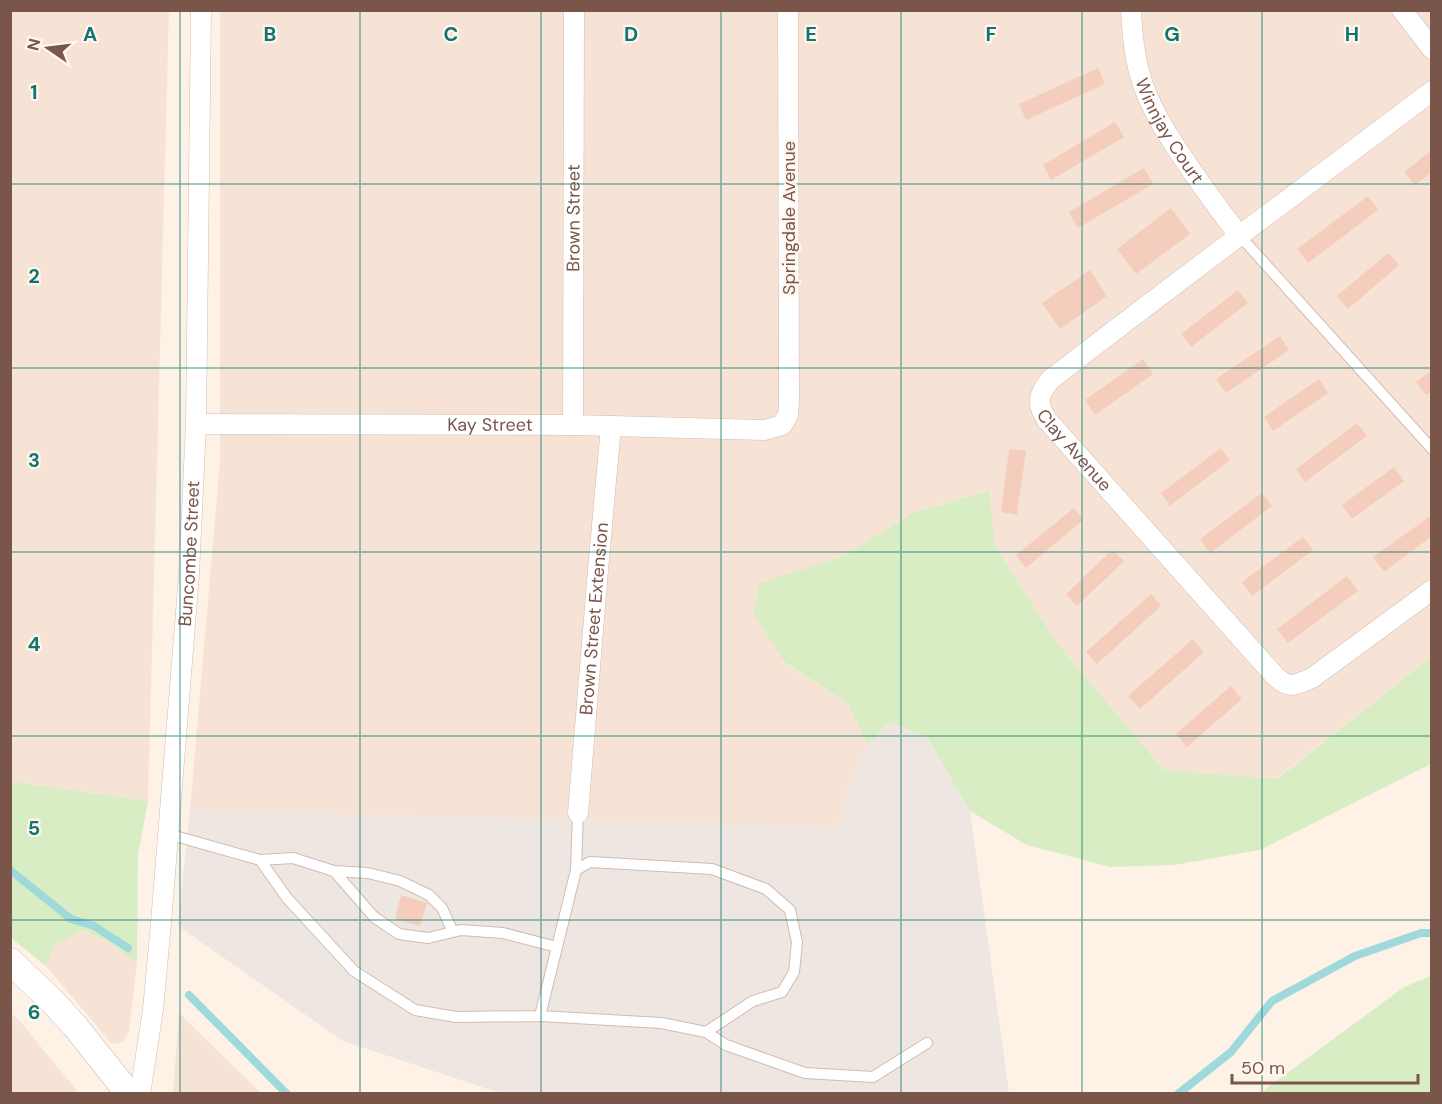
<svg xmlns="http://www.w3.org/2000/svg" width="1442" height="1104" font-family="'DM Sans',sans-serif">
	<rect width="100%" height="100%" fill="#fef2e7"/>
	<path fill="#f6e3d5" d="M10,11H169L148,801L11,781Z
		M220,11H1431V657L1276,779L1164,770L1058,644L995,546L988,490L910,514L844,556L759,583L783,662L847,703L868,745L846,794L839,827L190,810L220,461Z
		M84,930L108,942L137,963L129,1031L124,1040L119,1043L112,1044L46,966L52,946Z
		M10,1013L19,1020L79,1093H11Z
		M179,1013L261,1093H173Z"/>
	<path fill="#eee6e1" d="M889,722L927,737L970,811L1009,1093H500L343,1041L178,926L190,810L839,827L846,794L868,745Z"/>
	<path fill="#d9edc4" d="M989,490L995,546L1058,644L1164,770L1277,779L1431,657V764L1260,850L1174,865L1110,867L1027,845L970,811L927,737L889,722L868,745L847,703L784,662L754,614L759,583L844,556L910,514Z
		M10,781L148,801L138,855L137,963L108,942L84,930L53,946L46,966L11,938Z
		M1431,976V1093H1260L1404,987Z"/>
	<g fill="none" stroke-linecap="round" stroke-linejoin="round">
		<path stroke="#9fd9dc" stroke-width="8" d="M10,870L71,919L94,926L128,948
			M189,995L287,1094
			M1178,1094L1231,1052L1272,1001L1355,956L1421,933H1432"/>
	</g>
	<path fill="#f5cdbc" d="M1098,68L1105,84L1026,120L1019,104Z
		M1115,122L1124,137L1051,180L1043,165Z
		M1432,150V172L1415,185L1404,172Z
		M1144,168L1153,184L1078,228L1069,212Z
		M1368,196L1378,210L1308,263L1297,249Z
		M1171,208L1190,234L1136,274L1117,249Z
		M1388,253L1399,265L1348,309L1337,296Z
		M1090,270L1107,296L1060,329L1042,303Z
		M1238,290L1248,303L1191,347L1181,334Z
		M1280,336L1289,350L1226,393L1216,379Z
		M1143,359L1153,374L1095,415L1085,400Z
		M1432,370V391L1426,395L1416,382Z
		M1319,379L1328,393L1273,431L1264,417Z
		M1357,423L1367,436L1305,482L1296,469Z
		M1221,448L1230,460L1170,506L1161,493Z
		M1009,449L1026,451L1017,515L1001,512Z
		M1394,467L1404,481L1352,519L1342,505Z
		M1262,493L1272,506L1210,553L1200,539Z
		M1074,508L1083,520L1026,568L1016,555Z
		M1432,515V536L1384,572L1373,557Z
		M1303,537L1313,550L1252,596L1242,582Z
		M1112,550L1124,561L1077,606L1066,594Z
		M1347,576L1358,591L1288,643L1277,629Z
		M1151,594L1161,606L1097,664L1086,652Z
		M1193,639L1204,652L1140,709L1128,696Z
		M1231,686L1242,699L1187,747L1176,734Z
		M401,895L427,903L420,926L395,919Z"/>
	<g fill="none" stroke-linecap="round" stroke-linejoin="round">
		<g stroke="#d4bbae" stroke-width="12">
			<path id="service" d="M1240,236L1432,449
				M168,834L260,860L287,898L354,971L415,1010L456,1017L540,1016L661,1023L706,1032L726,1045L805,1073L873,1077L927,1043
				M260,860L293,858L334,871L374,917L399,934L428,938L461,930L503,933L557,947
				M576,870L578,813
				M334,871L368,873L400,881L429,895L442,908L453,932
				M540,1016L576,870L590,862L712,869L766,889L790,910L797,942L794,972L782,992L753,1001L706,1032"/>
		</g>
		<g stroke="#d4bbae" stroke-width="21">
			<g id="minor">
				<path id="s1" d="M1131,10C1132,32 1134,54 1140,75C1149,107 1167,134 1185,161C1203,187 1220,212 1240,236"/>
				<path d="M1402,10L1432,49"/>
				<path id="s2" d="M1432,91C1304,188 1176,282 1050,380C1038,395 1036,404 1047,420L1275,676C1291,690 1294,685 1312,678L1432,590"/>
				<path id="s3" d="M196,424L573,425L765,430L782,425L788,415L789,402L788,10"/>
				<path id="s4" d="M573,425L574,10"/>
				<path id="s5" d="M578,813L598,570L611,426"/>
				<path id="s6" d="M140,1094L153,1010L161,923L189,575L196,424L201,10"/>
			</g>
		</g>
		<g stroke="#d4bbae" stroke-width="27">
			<path id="tertiary" d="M10,961L53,1002L75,1026L129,1094"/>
		</g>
		<use href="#service" stroke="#fff" stroke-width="10"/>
		<use href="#minor" stroke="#fff" stroke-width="20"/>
		<use href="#tertiary" stroke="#fff" stroke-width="26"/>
	</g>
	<path fill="none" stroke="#0f766e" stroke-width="1.5" stroke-opacity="0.55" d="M180,10V1094M360,10V1094M541,10V1094M721,10V1094M901,10V1094M1082,10V1094M1262,10V1094M10,184H1432M10,368H1432M10,552H1432M10,736H1432M10,920H1432"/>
	<g text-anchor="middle" stroke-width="4.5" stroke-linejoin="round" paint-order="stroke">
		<g font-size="18" fill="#7a5549" stroke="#fff7ef">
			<text dy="6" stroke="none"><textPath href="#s1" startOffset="129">Winnjay Court</textPath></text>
			<text dy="6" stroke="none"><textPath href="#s4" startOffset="207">Brown Street</textPath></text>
			<text transform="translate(789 218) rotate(-90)" y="6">Springdale Avenue</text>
			<text dy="6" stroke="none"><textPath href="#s3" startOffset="294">Kay Street</textPath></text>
			<text dy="6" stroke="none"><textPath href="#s2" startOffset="564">Clay Avenue</textPath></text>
			<text dy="6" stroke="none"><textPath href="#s6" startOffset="543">Buncombe Street</textPath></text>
			<text dy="6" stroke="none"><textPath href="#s5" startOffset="195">Brown Street Extension</textPath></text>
		</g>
	</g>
	<g font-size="20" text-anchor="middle" font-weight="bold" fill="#0f766e" stroke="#fff7ef" stroke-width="4.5" stroke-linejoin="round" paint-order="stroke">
		<text x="90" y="41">A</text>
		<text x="270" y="41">B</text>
		<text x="451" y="41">C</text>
		<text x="631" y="41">D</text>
		<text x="811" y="41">E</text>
		<text x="991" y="41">F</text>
		<text x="1172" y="41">G</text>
		<text x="1352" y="41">H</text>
		<text x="34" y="99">1</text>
		<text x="34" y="283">2</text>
		<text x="34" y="467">3</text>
		<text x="34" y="651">4</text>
		<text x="34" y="835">5</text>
		<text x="34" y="1019">6</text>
	</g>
	<rect width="1442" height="1104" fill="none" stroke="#7a5549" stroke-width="24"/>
	<g transform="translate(48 48) rotate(284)" stroke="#fff7ef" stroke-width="4.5" paint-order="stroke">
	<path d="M0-4.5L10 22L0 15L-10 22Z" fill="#7a5549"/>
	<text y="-9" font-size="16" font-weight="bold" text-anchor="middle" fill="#7a5549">N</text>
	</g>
	<path d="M1232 1074v9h186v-9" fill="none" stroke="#7a5549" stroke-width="3"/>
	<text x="1241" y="1074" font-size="18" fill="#7a5549" stroke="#fff7ef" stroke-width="4.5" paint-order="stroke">50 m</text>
</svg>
